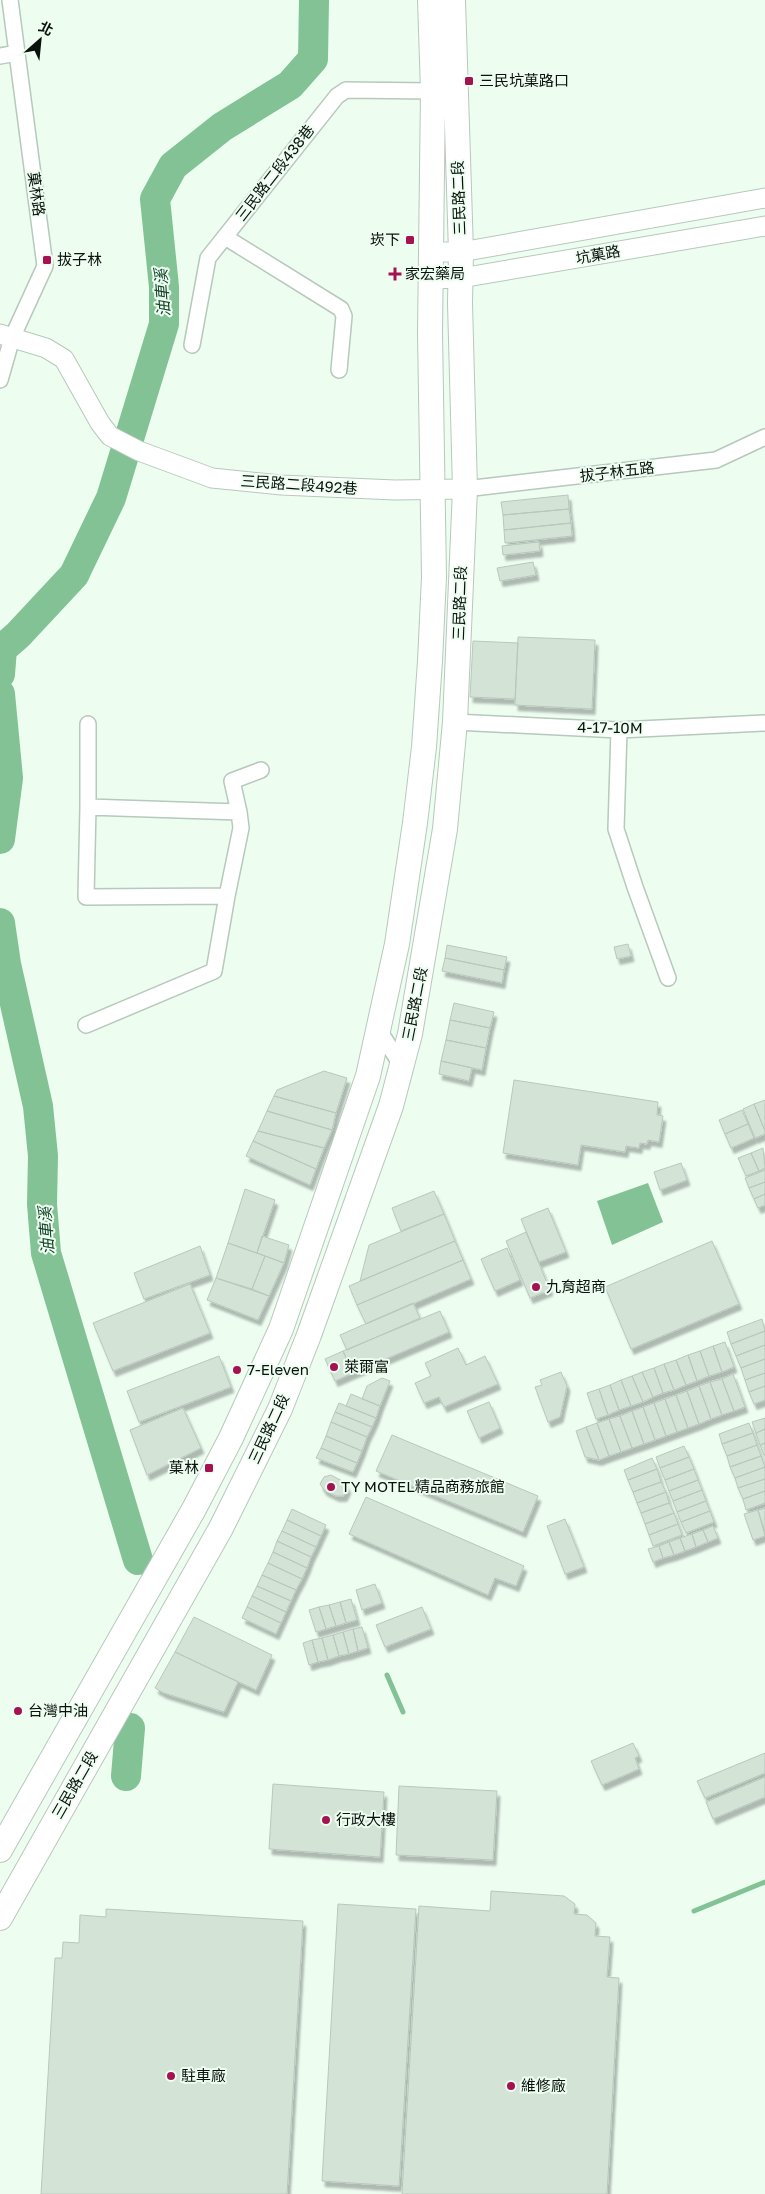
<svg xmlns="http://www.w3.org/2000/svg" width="765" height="2194" font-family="'Golos Text','Noto Sans TC',sans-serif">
	<defs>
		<filter id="shadow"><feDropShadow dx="3" dy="5.5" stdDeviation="1" flood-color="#0004"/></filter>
	</defs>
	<rect width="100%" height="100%" fill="#edfef1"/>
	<path fill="#82c295" d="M648,1183L663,1222L612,1245L597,1201Z"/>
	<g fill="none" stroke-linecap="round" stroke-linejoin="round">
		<path stroke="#82c295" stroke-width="5" d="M387,1675L403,1712
			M694,1911L765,1882"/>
		<path stroke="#82c295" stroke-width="30" d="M0,674L2,649L18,635L74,575L111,498L164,324V287L155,199L173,166L222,127L290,85L313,59L314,0
			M0,694L8,778L0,839
			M0,923L6,964L38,1106L43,1156L42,1204L46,1253L138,1560
			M126,1776L130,1728"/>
	</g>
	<path fill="#d3e4d7" stroke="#b8c8bc" filter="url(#shadow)" d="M568,495L569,509L503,515L501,502Z
		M569,509L571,523L504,530L503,515Z
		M571,523L572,536L505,543L504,530Z
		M539,542L540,551L503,555L502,546Z
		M533,562L536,575L500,581L497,568Z
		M518,637L595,640L592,709L515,705Z
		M473,641L518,643L515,699L470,697Z
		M628,944L631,956L617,959L614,947Z
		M447,945L507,957L504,970L445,958Z
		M445,958L504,970L502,983L442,971Z
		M454,1003L494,1012L490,1028L450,1020Z
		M450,1020L490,1028L486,1048L446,1040Z
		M446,1040L486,1048L482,1070L441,1061Z
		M441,1061L472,1068L469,1081L439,1074Z
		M324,1071L347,1078L336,1113L274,1096L277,1090Z
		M514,1080L658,1102L657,1115L663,1116L659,1142L648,1140L647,1144L640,1143L639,1148L626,1146L625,1152L581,1145L578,1165L503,1153Z
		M274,1096L336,1113L332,1130L267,1111Z
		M765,1100V1131L754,1104Z
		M754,1104L765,1131V1134L755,1138L743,1109Z
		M742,1110L748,1124L725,1134L719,1120Z
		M267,1111L332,1130L324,1148L258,1131Z
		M748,1124L754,1138L731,1148L725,1134Z
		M258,1131L324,1148L316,1169L253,1141Z
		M253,1141L316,1169L310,1185L246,1156Z
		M763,1148L765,1168L759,1171L751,1153Z
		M751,1153L759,1171L746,1176L738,1158Z
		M681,1163L687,1180L660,1190L654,1172Z
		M765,1170V1182L749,1188L745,1178Z
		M765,1182V1194L754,1199L749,1188Z
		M245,1189L275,1200L257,1253L228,1243Z
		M434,1191L444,1214L401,1231L392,1208Z
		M765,1194V1205L758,1208L754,1199Z
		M548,1208L566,1252L539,1262L521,1219Z
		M444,1214L455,1241L360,1281L369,1245Z
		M526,1232L550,1290L530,1298L506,1241Z
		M262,1236L289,1245L284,1263L257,1253Z
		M455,1241L463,1260L357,1305L349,1286Z
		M712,1241L739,1304L631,1349L605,1287Z
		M228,1243L265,1256L252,1289L216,1278Z
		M200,1246L210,1275L144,1299L134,1273Z
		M507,1248L520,1280L495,1291L481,1259Z
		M265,1256L284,1263L269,1296L252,1289Z
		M463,1260L471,1279L366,1324L357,1305Z
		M216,1278L269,1296L258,1320L207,1300Z
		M190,1284L210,1333L113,1371L93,1323Z
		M413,1303L420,1318L347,1350L340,1335Z
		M440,1311L449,1332L353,1373L343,1351Z
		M762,1319L765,1331L731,1344L727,1332Z
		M765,1331V1345L736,1356L731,1344Z
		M725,1342L734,1367L722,1372L713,1346Z
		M765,1345V1359L741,1368L736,1356Z
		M713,1346L722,1372L709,1376L700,1351Z
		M458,1348L466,1365L485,1356L498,1384L444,1407L439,1397L424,1403L415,1383L431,1376L425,1363Z
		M343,1351L353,1373L335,1381L325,1359Z
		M700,1351L709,1376L697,1381L688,1355Z
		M688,1355L697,1381L686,1385L676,1360Z
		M219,1356L231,1387L139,1422L127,1391Z
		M765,1359V1373L745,1380L741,1368Z
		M676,1360L686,1385L674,1390L664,1364Z
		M664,1364L674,1390L663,1393L654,1368Z
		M654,1368L663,1393L653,1397L642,1372Z
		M561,1372L567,1386L560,1417L548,1422L535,1387L542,1385L540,1380Z
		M642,1372L653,1397L643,1402L632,1376Z
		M765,1373V1386L749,1392L745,1380Z
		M733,1374L745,1407L734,1411L722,1379Z
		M632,1376L643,1402L631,1406L621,1380Z
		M382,1378L390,1381L380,1406L362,1399L367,1386Z
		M722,1379L734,1411L722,1415L710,1382Z
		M621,1380L631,1406L619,1410L610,1385Z
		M710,1382L722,1415L711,1419L699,1386Z
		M610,1385L619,1410L608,1415L599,1389Z
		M699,1386L711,1419L699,1424L687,1391Z
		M765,1386V1400L754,1404L749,1392Z
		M599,1389L608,1415L596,1419L587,1393Z
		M687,1391L699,1424L688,1428L676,1395Z
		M351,1394L380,1406L376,1418L346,1406Z
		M676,1395L688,1428L677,1432L665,1399Z
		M665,1399L677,1432L666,1436L654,1403Z
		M489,1402L500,1428L479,1438L467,1411Z
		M339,1403L376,1418L372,1427L335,1412Z
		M654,1403L666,1436L655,1440L643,1407Z
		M643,1407L655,1440L644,1444L632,1411Z
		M183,1408L201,1448L147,1475L130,1430Z
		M632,1411L644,1444L632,1448L620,1416Z
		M335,1412L372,1427L367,1437L331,1422Z
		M620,1416L632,1448L621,1452L609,1419Z
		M765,1418V1429L756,1433L752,1422Z
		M609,1419L621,1452L609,1456L597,1423Z
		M331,1422L367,1437L362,1451L326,1436Z
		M597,1423L609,1456L599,1460L586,1427Z
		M749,1423L753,1433L722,1444L719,1434Z
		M586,1427L599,1460L585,1457L576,1431Z
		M765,1429V1443L760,1445L756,1433Z
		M753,1433L757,1445L727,1456L722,1444Z
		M392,1435L538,1496L523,1532L376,1471Z
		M326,1436L362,1451L357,1463L321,1448Z
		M765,1443V1454L764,1455L760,1445Z
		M757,1445L761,1456L730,1467L727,1456Z
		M684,1446L689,1457L660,1468L656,1457Z
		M321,1448L357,1463L353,1472L316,1458Z
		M761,1456L765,1467L735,1478L730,1467Z
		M689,1457L694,1469L665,1480L660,1468Z
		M652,1458L657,1469L628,1480L624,1470Z
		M765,1467V1479L738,1488L735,1478Z
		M657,1469L661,1482L633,1492L628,1480Z
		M694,1469L698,1480L669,1491L665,1480Z
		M331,1475L344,1482L348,1488L344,1496H336L324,1490L320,1484L324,1477Z
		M765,1479V1491L743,1499L738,1488Z
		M698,1480L702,1490L673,1501L669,1491Z
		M661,1482L666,1492L637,1503L633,1492Z
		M702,1490L706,1501L677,1512L673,1501Z
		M765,1491V1503L746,1510L743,1499Z
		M666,1492L669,1503L641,1513L637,1503Z
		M366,1497L524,1566L516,1586L495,1578L488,1595L349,1534Z
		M706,1501L710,1511L681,1522L677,1512Z
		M669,1503L674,1513L645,1524L641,1513Z
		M765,1508V1532L758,1510Z
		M292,1509L326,1525L321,1536L287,1520Z
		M758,1510L765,1536L753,1540L744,1514Z
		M710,1511L714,1522L686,1533L681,1522Z
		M674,1513L678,1524L649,1535L645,1524Z
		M565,1519L584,1567L565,1574L547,1526Z
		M287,1520L321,1536L316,1547L282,1531Z
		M678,1524L682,1535L653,1546L649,1535Z
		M713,1526L718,1538L708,1542L703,1530Z
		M703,1530L708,1542L696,1547L692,1534Z
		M282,1531L316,1547L311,1557L277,1541Z
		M692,1534L696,1547L685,1551L680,1538Z
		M680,1538L685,1551L674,1555L669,1542Z
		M277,1541L311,1557L307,1568L273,1552Z
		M669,1542L674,1555L663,1558L659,1546Z
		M659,1546L663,1558L653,1562L648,1549Z
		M273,1552L307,1568L302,1579L268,1563Z
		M268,1563L302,1579L296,1590L262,1575Z
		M262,1575L296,1590L291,1601L257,1586Z
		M375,1584L382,1603L362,1610L356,1590Z
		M257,1586L291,1601L286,1612L252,1596Z
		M252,1596L286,1612L281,1623L247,1607Z
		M351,1599L357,1620L346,1623L340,1602Z
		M340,1602L346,1623L336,1626L329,1605Z
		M329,1605L336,1626L326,1629L319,1607Z
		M247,1607L281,1623L276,1634L242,1618Z
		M319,1607L326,1629L316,1632L309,1610Z
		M422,1607L431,1629L385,1647L376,1625Z
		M194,1617L272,1655L256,1690L175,1652Z
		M362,1627L368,1648L358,1651L353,1629Z
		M353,1629L358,1651L349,1654L343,1632Z
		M343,1632L349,1654L339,1656L333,1635Z
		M333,1635L339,1656L328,1660L322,1638Z
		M322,1638L328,1660L318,1662L312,1640Z
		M312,1640L318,1662L309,1665L303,1643Z
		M175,1652L238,1682L224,1712L164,1693L155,1688Z
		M633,1743L639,1756L635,1758L639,1769L602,1785L591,1761Z
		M765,1753V1773L705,1798L697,1781Z
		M765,1777V1797L713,1819L706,1802Z
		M273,1784L384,1792L380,1857L269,1849Z
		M399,1786L497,1791L493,1860L396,1855Z
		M491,1891L564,1896L575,1904L574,1914L587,1915L596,1923L595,1936L610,1937L607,1977L619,1978L607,2194H402L419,1906L490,1911Z
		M338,1904L416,1909L399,2186L322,2181Z
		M106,1909L303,1921L287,2194H41L55,1958H62L63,1942L79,1943L80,1915L106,1917Z"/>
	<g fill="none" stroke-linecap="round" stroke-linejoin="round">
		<g stroke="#b7c8bc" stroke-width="18">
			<path id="minor" d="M0,56L17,53
				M225,237L341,309L344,316L339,370
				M192,345L208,258L337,96L346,90L433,91
				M0,380L12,338L45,266L10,0
				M465,489L716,460L765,437
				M455,722L619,730L765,723
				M619,730L616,829L635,887L668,978
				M88,807V724
				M227,896L86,897L88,807L239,812
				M86,1025L214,971L227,896L241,828L239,812L232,781L261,770
				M378,1029L402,1066"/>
		</g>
		<g stroke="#b7c8bc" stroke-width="21">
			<path id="tertiary" d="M432,252H461L765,198
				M431,279L461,278L765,226
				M0,334L46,348L64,359L100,423L110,436L139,451L212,478L281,485L395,490L465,489"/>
		</g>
		<g stroke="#b7c8bc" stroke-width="26">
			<path id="primary" d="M0,1850L194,1509L231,1438L281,1329L368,1076L397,944L415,823L424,747L430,661L434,577L430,333L433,91L430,0
				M0,1918L221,1528L280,1409L309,1335L391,1106L410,1034L445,829L455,722L465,489L460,303L461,252L453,0"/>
		</g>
		<use href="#minor" stroke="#fff" stroke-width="15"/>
		<use href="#tertiary" stroke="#fff" stroke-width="19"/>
		<use href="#primary" stroke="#fff" stroke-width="24"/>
	</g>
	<g fill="#a41251" stroke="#edfef1" stroke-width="2">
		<rect x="464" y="76" width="10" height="10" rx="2.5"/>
		<rect x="405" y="235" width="10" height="10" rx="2.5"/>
		<rect x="42" y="255" width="10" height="10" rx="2.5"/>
		<path d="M392.5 266.5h5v5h5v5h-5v5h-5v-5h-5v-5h5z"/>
		<circle cx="536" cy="1287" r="5"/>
		<circle cx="334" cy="1367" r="5"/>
		<circle cx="237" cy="1370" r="5"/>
		<rect x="204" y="1463" width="10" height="10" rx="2.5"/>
		<circle cx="331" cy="1487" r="5"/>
		<circle cx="18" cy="1711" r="5"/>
		<circle cx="326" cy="1820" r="5"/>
		<circle cx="171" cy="2076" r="5"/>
		<circle cx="511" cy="2086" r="5"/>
	</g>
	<g text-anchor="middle" stroke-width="4" stroke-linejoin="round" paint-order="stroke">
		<g font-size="15" fill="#0b110d" stroke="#edfef1" text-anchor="start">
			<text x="479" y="86">三民坑菓路口</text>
			<text x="400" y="245" text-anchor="end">崁下</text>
			<text x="57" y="265">拔子林</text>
			<text x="405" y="279">家宏藥局</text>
			<text x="546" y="1292">九育超商</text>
			<text x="344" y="1372">萊爾富</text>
			<text x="247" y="1375">7-Eleven</text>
			<text x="199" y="1473" text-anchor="end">菓林</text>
			<text x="341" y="1492">TY MOTEL精品商務旅館</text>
			<text x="28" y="1716">台灣中油</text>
			<text x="336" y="1825">行政大樓</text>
			<text x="181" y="2081">駐車廠</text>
			<text x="521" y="2091">維修廠</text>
		</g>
		<g font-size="15" fill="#0b110d" stroke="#edfef1">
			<text transform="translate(275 173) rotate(-52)" y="5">三民路二段438巷</text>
			<text transform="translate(36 194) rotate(82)" y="5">菓林路</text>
			<text transform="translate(459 198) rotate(-92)" y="5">三民路二段</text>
			<text transform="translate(598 255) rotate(-10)" y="5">坑菓路</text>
			<text transform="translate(617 472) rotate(-7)" y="5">拔子林五路</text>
			<text transform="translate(299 485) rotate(4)" y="5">三民路二段492巷</text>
			<text transform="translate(460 603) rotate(-88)" y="5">三民路二段</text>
			<text transform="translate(610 728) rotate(1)" y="5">4-17-10M</text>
			<text transform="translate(415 1004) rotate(-79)" y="5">三民路二段</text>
			<text transform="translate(269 1429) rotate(-65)" y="5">三民路二段</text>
			<text transform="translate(75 1785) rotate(-60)" y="5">三民路二段</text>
		</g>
		<g font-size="16" font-style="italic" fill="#144427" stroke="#edfef1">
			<text transform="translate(162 293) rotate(-94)" y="6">油車溪</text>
			<text transform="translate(46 1231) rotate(-94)" y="6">油車溪</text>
		</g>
	</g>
	<g transform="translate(40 40) rotate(27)" stroke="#edfef1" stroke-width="4" paint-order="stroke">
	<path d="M0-4L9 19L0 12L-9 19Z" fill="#0b110d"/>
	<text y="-8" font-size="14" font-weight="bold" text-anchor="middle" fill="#0b110d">北</text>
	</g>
</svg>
